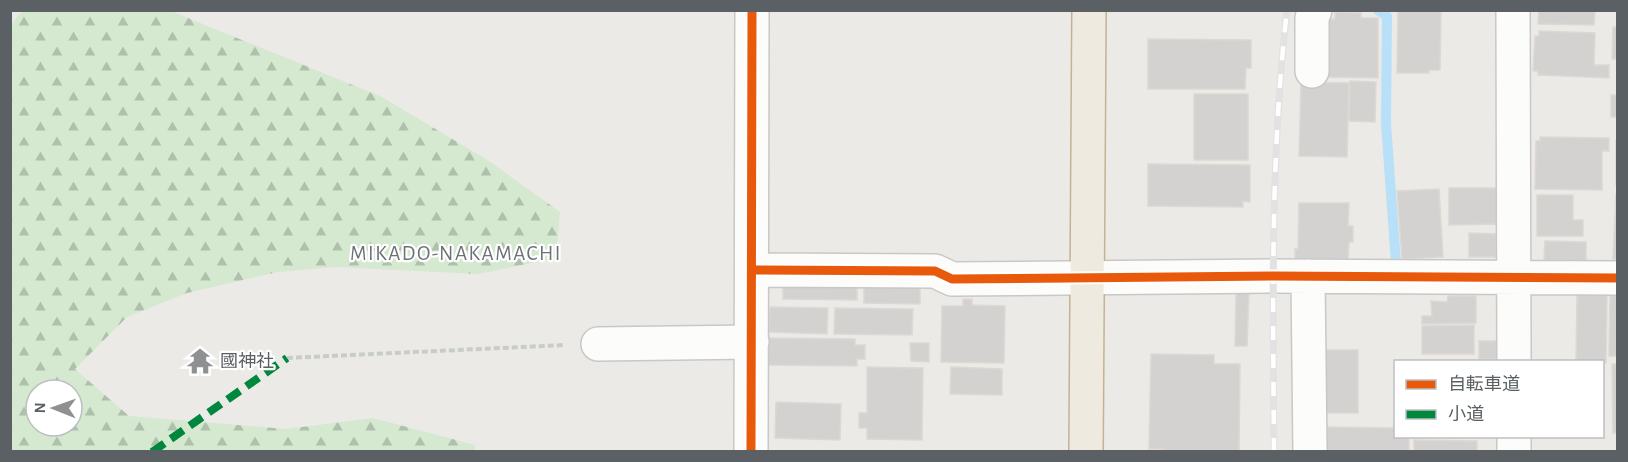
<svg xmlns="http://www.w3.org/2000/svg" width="1628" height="462" font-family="'Alegreya Sans','Noto Sans JP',sans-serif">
	<defs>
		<pattern id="forest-firs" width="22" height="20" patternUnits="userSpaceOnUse" patternTransform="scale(1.5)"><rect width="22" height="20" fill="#d4e9cf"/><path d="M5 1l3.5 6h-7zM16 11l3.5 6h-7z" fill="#afc0ac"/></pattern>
	</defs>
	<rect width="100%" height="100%" fill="#eceae6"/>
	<path fill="url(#forest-firs)" fill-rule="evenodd" d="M23,10L171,11L382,97L489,161L560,212L556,258L478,274L336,267L278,272L187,293L127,317L75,369L129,416L286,429L373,418L475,445V451H11L10,26ZM36,390H72V426H36Z"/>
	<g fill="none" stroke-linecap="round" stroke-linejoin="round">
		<path stroke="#b8e0f8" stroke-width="10" d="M1378,10L1387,16L1386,123L1396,264"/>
	</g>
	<path fill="#d4d2d0" stroke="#dcd9d4" stroke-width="1.5" d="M1539,10H1595L1594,25L1538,24Z
		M1398,11H1441L1440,70H1429V73H1397Z
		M1335,12L1361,13V18H1378V78L1326,77V19H1335Z
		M1613,27H1618V59H1612Z
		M1539,31L1595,33L1594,65H1609V78L1538,75V71H1533L1535,36H1539Z
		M1148,39L1251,40V68H1246L1245,89H1148Z
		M1350,81L1376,82L1375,122L1349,121Z
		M1301,82L1349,83L1347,157L1299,156Z
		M1194,94H1248V160H1194Z
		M1611,95H1618V117H1611Z
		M1540,137L1609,138V151H1602V190L1535,189L1536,141H1540Z
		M1616,141H1618V185H1616Z
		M1148,164L1250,165V202L1243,201V207L1148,206Z
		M1449,188H1498L1499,224L1449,225Z
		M1439,189L1443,257L1402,259L1397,191Z
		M1616,194H1618V259H1613Z
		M1537,195H1573V220H1583V236H1537Z
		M1299,203H1349L1348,226H1353V242H1349L1348,263L1295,262V249H1298Z
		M1469,233L1496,234V257H1469Z
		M1545,241L1586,242V261L1544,260Z
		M783,279L857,280V300L783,299Z
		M864,279H931V288L920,287V304L864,303Z
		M1236,293H1249L1247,346H1235Z
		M1577,295H1607L1606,363L1576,362Z
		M1610,295H1618V356H1609Z
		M1448,296H1476V323L1422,324V316H1432L1431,301L1447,302Z
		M963,299H972V305L1005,306L1004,363L941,362L942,306H963Z
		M770,307L828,308L827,334L769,332Z
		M835,308L913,309L912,335L834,334Z
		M1474,325V354H1422V326Z
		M768,338L855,339V345H865V359H857V366L768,365Z
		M1479,341H1498V359H1479Z
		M910,343H929V362L911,361Z
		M1324,350H1358V413H1324Z
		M1151,354L1214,355V364H1240L1239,452H1163V449H1149Z
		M1612,364H1618V433H1613Z
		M867,367L923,368L922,440L867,439V428H859V413H867Z
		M951,367L1002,369V395L950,394Z
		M776,402L841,404L840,440L775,438Z
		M1325,427L1396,428V436H1409V452H1325Z
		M1414,440L1477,441V452H1414Z"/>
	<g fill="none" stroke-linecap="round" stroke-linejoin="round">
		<g stroke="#c8c8c8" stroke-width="36">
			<path id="minor" d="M1513,10L1514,362
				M1312,71V18L1315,10
				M752,270L935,271L952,279L1273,276L1618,278
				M1308,276L1310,452
				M598,344L752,342
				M1514,436V452
				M751,452L752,10"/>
		</g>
		<g stroke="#c4b292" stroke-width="36">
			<path id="highway" d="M1086,452L1089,10"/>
		</g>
		<path stroke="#c8cdca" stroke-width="4" stroke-dasharray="6 3" stroke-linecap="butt" d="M287,358L565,345"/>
		<use href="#minor" stroke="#fcfcfb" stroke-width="33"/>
		<use href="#highway" stroke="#efeae0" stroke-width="33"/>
		<g stroke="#e3e2e2" stroke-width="7">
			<path id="rail" d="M1274,452C1273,305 1270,157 1287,10"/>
		</g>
		<use href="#rail" stroke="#fff" stroke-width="4.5" stroke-dasharray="14" stroke-linecap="butt"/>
		<path stroke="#00873e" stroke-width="8" stroke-dasharray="15 8" stroke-linecap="butt" d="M152,452L287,358"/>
		<g stroke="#fff" stroke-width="13">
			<path id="cycleway" d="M752,270L935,271L952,279L1273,276L1618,278
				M751,452L752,10"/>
		</g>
		<use href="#cycleway" stroke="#e8590c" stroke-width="9"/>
	</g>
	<defs>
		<g id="temple-bare" transform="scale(2.07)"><path d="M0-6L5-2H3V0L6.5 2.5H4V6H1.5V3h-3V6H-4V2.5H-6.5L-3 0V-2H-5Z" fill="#8e9092" stroke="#fff" stroke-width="2.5" paint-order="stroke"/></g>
	</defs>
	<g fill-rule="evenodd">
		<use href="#temple-bare" x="200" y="361"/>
	</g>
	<g text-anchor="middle" stroke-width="4.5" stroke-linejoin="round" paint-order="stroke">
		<g font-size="18" fill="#5b6064" stroke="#fff" text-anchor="start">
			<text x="220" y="367">國神社</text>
		</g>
		<g font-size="21" letter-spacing="1.5" fill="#6c7276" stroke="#fff">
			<text x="456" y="260">MIKADO-NAKAMACHI</text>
		</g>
	</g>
	<rect width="1628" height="462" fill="none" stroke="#5b6064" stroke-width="24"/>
	<rect x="1394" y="360" width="210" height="78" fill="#ffffff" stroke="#bdbfc1" stroke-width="1.5"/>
	<rect x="1406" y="380" width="30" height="9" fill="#e8590c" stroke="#bdbfc1" stroke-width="1.5"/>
	<text x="1448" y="390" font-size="18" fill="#5b6064">自転車道</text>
	<rect x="1406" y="410" width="30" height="9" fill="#00873e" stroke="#bdbfc1" stroke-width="1.5"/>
	<text x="1448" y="420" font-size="18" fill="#5b6064">小道</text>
	<g transform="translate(54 408) rotate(271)"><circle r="28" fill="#ffffff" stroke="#bdbfc1" stroke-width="1.5"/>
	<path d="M0-4.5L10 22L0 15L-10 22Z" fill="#8e9092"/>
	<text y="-9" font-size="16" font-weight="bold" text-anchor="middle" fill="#5b6064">N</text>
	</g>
</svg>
